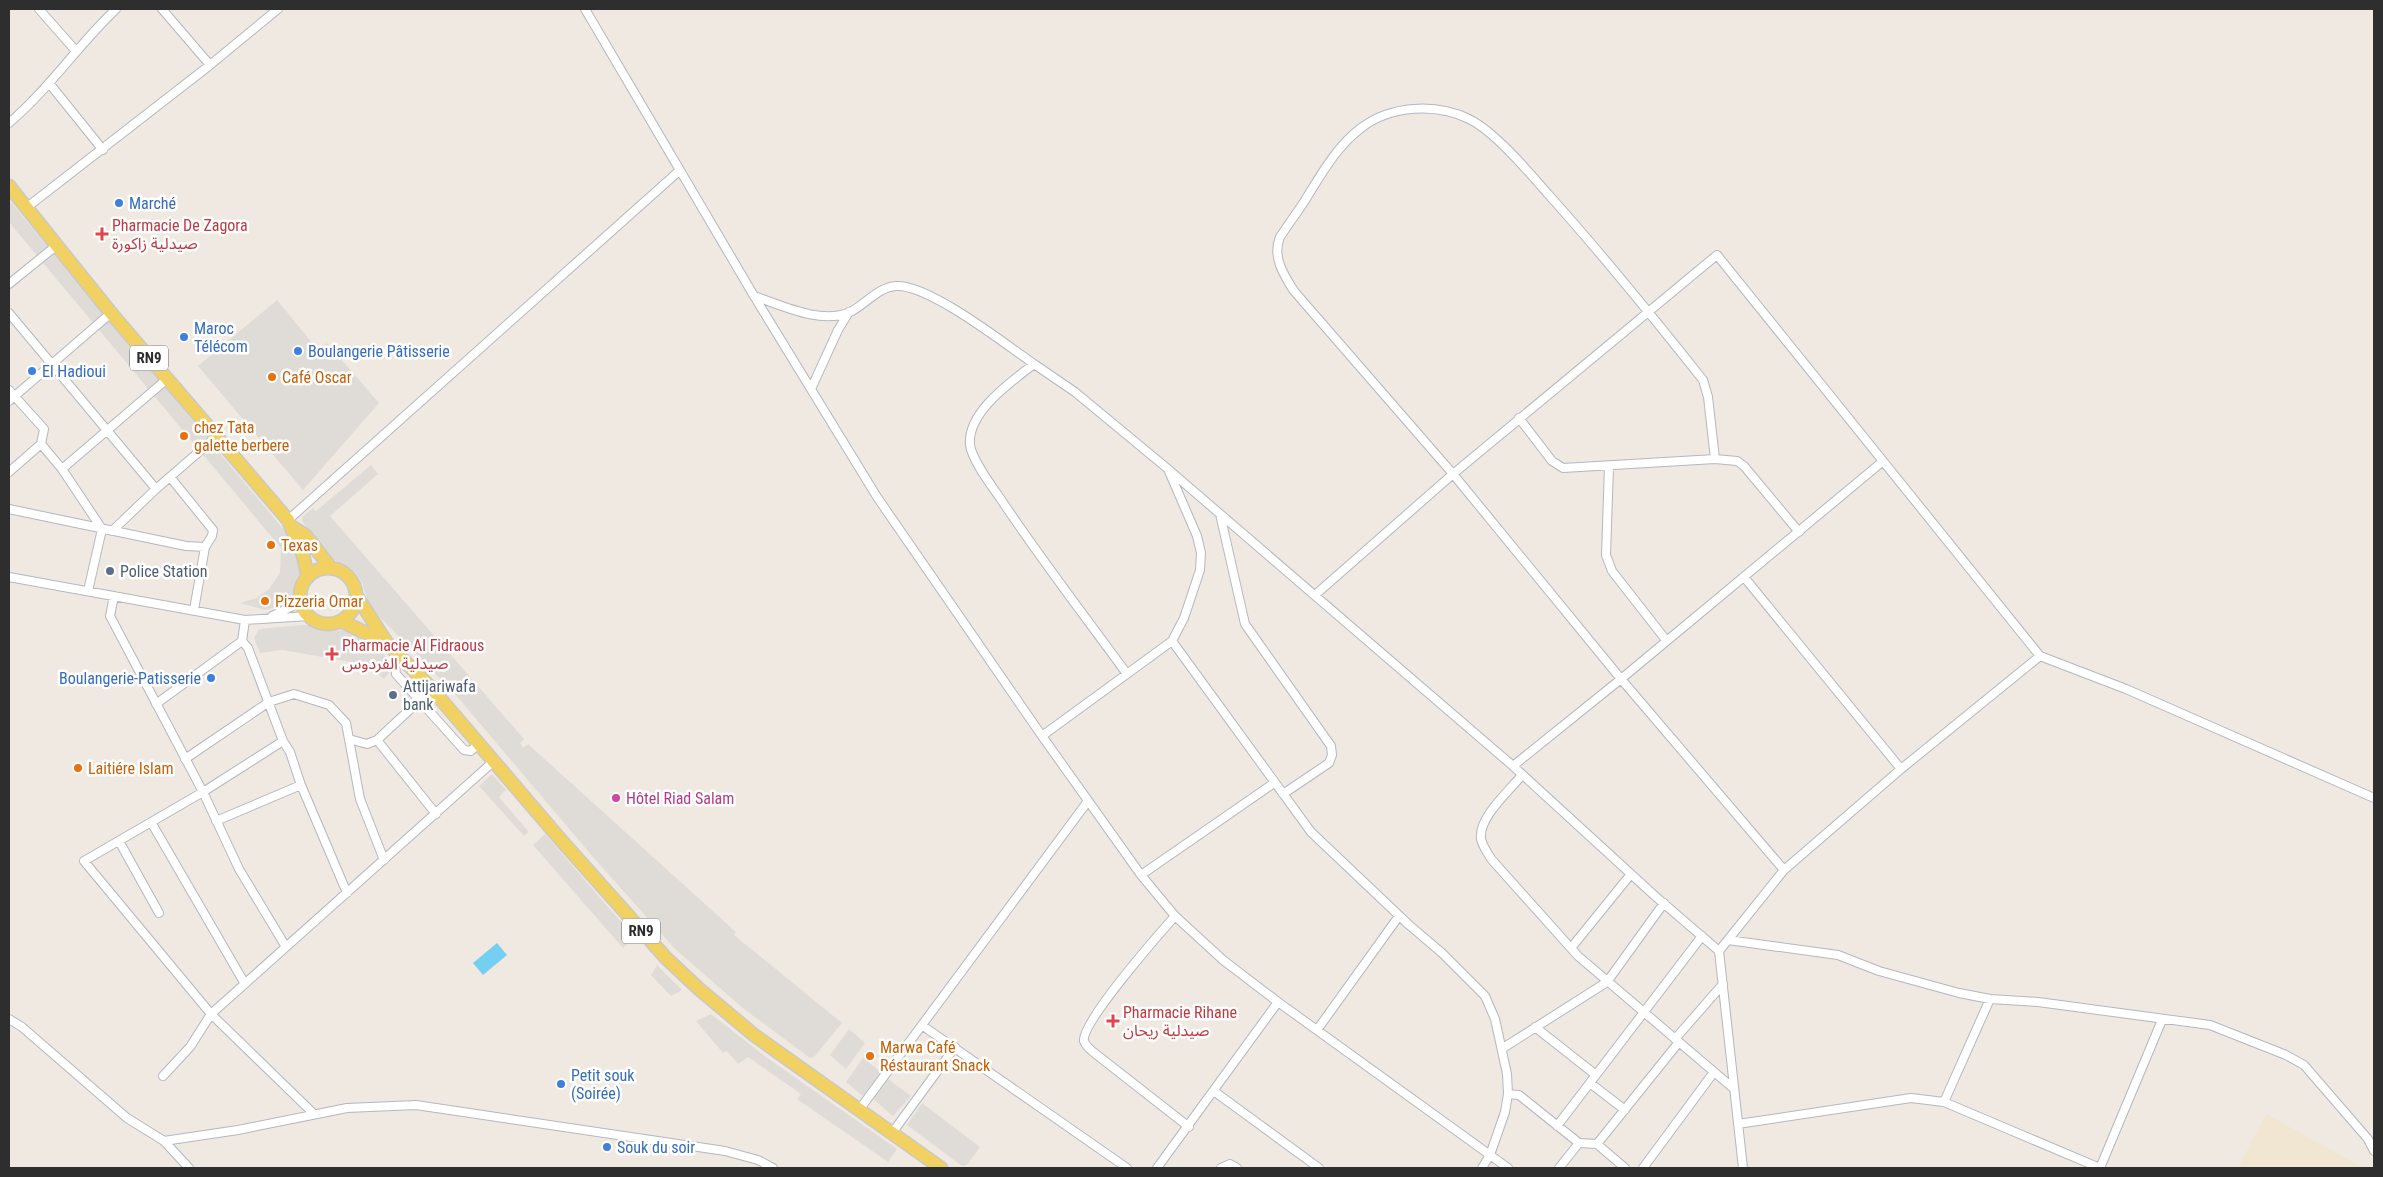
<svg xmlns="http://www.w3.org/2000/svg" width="2383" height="1177" font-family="'Roboto Condensed','Noto Sans Arabic',sans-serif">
	<rect width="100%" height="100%" fill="#efe9e1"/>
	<path fill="#f0e6d1" d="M2266,1114L2364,1168H2238Z"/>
	<path fill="#dfdcd8" d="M9,200L294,542L303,575L299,590L284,605L265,610L240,603L257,598L269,589L280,573L281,548L9,222Z
		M277,300L318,350L327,343L379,403L303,490L198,366Z
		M371,465L378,474L330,516L524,739L520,743L523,748L528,744L736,932L734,935L842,1023L814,1057L810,1058L744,1009L675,949L593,857L455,694L369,606L362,583L356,573L328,556L302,521V517L313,508L316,511Z
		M301,625H314L328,631L347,630L370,641L381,650L387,660L389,673L384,679L367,665L283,650L260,653L254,638L259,629Z
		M492,774L506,790L499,797L529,832L524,836L479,786Z
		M545,834L635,938L623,948L533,845Z
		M657,965L682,990L671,996L651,975Z
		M711,1014L766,1057L897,1149L888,1162L797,1099L801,1094L748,1057L738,1064L727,1051L723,1053L696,1021Z
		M849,1029L865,1043L846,1069L830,1055Z
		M863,1058L881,1072L863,1096L846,1082Z
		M888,1079L911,1096L893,1116L873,1099Z
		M922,1103L980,1147L967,1165L962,1166L907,1125Z"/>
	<path fill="#75cff0" d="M497,943L507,955L483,975L473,963Z"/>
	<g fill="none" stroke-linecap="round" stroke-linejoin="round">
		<g stroke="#b4b7c1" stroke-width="10">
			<path id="street" d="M39,9L75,50
				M162,9L210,65
				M585,9L754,296C781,305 821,325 850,312C865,305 878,287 896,286C929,284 1005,344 1034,364
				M49,83L103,150
				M9,123C49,89 78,45 116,9
				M26,208L210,65L278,9
				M9,284L57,245
				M754,296L877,497L1042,736L1172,641
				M9,313L156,489
				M811,389L838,330L849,312
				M9,390L44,429L41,444L9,472
				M9,401L111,313
				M1519,418L1552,461L1563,468L1715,459L1737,461L1744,466L1799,532
				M41,444L62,469L102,529L88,591
				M1715,459L1708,397L1703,380C1653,317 1602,254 1548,194C1529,172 1494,131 1469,119C1436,103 1391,105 1361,128C1335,148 1321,175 1304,202C1296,214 1288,225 1280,237C1272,256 1283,274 1294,291L1453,474L1621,679L1784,870
				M1609,466L1606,555L1612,571L1666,640
				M62,469L167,379
				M1169,470L1513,766L1655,896L1719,951
				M9,509L186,546L205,547L212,536L213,530L170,477
				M1220,514L1245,624L1331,746L1332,755L1329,763L1283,794
				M288,520L679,171
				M112,531L156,489L216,437
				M9,577L245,620L309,616
				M1744,577L1901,769
				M1315,595L1453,474L1717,255L2040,656L2126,689L2374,798
				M114,596L110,616L203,792L239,869L286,947
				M194,610L205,547
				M272,616L291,607L300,599
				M245,620L242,641L248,648L283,741L290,752L301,785L347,893
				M402,658L395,666L396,674L464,750L471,751L479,743
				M156,704L242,641
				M1042,736L1141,875L1175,916L1223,960L1278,1002L1490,1155L1505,1112L1508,1094L1507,1074L1495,1019L1485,996L1442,953L1408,924L1311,832L1172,641L1184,618L1200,570L1201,553L1197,536L1168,469L1075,392L1034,364C1011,382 967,412 970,445C972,460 991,485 1000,498C1040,558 1084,615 1127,674
				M349,739L367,744L377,740L432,689
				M377,740L436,814
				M283,741L203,792L84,861L211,1014L314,1114
				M185,759L269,702L294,694L329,705L346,723L360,799L384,860
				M1513,766L1621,679L1882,462
				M1522,775C1509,791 1478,818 1481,839C1483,847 1488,854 1492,860L1578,956L1733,1088
				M216,821L301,785
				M151,822L245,984
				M119,841L159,913
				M1141,875L1274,783
				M1175,916C1160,933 1081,1023 1084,1041C1086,1047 1093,1052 1097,1055L1189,1127
				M1728,940L1838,955L1879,971L1959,993L1990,999L2038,1002L2210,1025L2286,1055L2304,1065L2368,1139L2374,1151
				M1571,948L1631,874
				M9,1019L22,1027L127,1118L164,1141L189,1168
				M923,1026L1127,1168
				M1535,1027L1596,1075
				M1317,1030L1399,916
				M1675,1039L1723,984
				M1503,1048L1607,982L1664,903
				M163,1076L190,1047L211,1014L494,761
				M1590,1083L1625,1110
				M1215,1092L1319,1168
				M1508,1094L1519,1095L1579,1143L1597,1144L1625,1168
				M1944,1102L1990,999
				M859,1110L1088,801
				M1738,1124L1911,1098L1944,1102L2100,1168
				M1557,1126L1702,936
				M892,1133L955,1047
				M164,1141L238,1130L347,1108L416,1105L725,1151L758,1160L773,1168
				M1597,1144L1679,1042
				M1157,1168L1278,1002
				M1221,1168L1230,1164L1237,1168
				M1482,1168L1490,1155L1508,1168
				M1559,1168L1579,1143
				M1643,1168L1714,1072
				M1743,1168L1719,951L1784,870L1901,769L2040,656
				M2100,1168L2162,1020"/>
		</g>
		<g stroke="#c9c9c9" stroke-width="15">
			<path id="primary" d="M9,186L111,313L288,520L303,555L308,577
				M294,528L305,535L331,568
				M300 596a28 28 0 1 1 56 0a28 28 0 1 1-56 0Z
				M356,595L387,643L432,689L560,839L666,958L699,989L754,1035L941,1168
				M341,621L387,643"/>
		</g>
		<use href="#street" stroke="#fff" stroke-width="8"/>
		<use href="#primary" stroke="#f2d163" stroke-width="12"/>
	</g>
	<g fill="#3f7fe0" stroke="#fff" stroke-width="2">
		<circle cx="119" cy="203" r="5"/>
		<circle cx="184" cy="337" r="5"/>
		<circle cx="298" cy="351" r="5"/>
		<circle cx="32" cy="371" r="5"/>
		<circle cx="211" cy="678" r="5"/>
		<circle cx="561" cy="1084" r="5"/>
		<circle cx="607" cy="1147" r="5"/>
	</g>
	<g fill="#e0444e" stroke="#fff" stroke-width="2">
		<path d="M99.5 226.5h5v5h5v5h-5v5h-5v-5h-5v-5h5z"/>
		<path d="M329.5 646.5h5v5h5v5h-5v5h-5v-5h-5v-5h5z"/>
		<path d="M1110.5 1013.5h5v5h5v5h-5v5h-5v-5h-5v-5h5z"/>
	</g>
	<g fill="#e8710a" stroke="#fff" stroke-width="2">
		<circle cx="272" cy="377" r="5"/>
		<circle cx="184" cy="436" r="5"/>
		<circle cx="271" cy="545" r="5"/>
		<circle cx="265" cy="601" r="5"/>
		<circle cx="78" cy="768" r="5"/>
		<circle cx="870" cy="1056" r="5"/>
	</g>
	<g fill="#5c6f8a" stroke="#fff" stroke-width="2">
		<circle cx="110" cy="571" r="5"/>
		<circle cx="393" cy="695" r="5"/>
	</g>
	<circle fill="#d1479c" stroke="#fff" stroke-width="2" cx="616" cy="798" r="5"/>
	<g text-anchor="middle" stroke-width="5" stroke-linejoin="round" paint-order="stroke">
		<g fill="#fff" stroke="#6d6d6d" stroke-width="1">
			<rect x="130" y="345.5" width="38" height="25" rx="4"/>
			<rect x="622" y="918.5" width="38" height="25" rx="4"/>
		</g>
		<g font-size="15" font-weight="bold" fill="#2e2e2e">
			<text x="149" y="363">RN9</text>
			<text x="641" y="936">RN9</text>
		</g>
		<g font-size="16" fill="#366cbe" stroke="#fff" text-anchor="start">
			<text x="129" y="209">Marché</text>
			<text x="194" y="334">Maroc<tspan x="194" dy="18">Télécom</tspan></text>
			<text x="308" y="357">Boulangerie Pâtisserie</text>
			<text x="42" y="377">El Hadioui</text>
			<text x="201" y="684" text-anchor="end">Boulangerie-Patisserie</text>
			<text x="571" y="1081">Petit souk<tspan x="571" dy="18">(Soirée)</tspan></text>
			<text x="617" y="1153">Souk du soir</text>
		</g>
		<g font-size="16" fill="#be3a42" stroke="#fff" text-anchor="start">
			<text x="112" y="231">Pharmacie De Zagora<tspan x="112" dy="18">صيدلية زاكورة</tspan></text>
			<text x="342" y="651">Pharmacie Al Fidraous<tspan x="342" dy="18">صيدلية الفردوس</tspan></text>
			<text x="1123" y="1018">Pharmacie Rihane<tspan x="1123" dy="18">صيدلية ريحان</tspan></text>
		</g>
		<g font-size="16" fill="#c56008" stroke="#fff" text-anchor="start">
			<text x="282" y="383">Café Oscar</text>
			<text x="194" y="433">chez Tata<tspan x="194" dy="18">galette berbere</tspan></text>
			<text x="281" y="551">Texas</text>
			<text x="275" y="607">Pizzeria Omar</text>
			<text x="88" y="774">Laitiére Islam</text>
			<text x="880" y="1053">Marwa Café<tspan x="880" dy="18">Réstaurant Snack</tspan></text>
		</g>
		<g font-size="16" fill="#4e5e75" stroke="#fff" text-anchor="start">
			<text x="120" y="577">Police Station</text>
			<text x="403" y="692">Attijariwafa<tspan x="403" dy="18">bank</tspan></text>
		</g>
		<g font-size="16" fill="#b23c85" stroke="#fff" text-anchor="start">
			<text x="626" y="804">Hôtel Riad Salam</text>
		</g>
	</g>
	<rect width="2383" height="1177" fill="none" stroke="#2e2e2e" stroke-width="20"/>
</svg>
